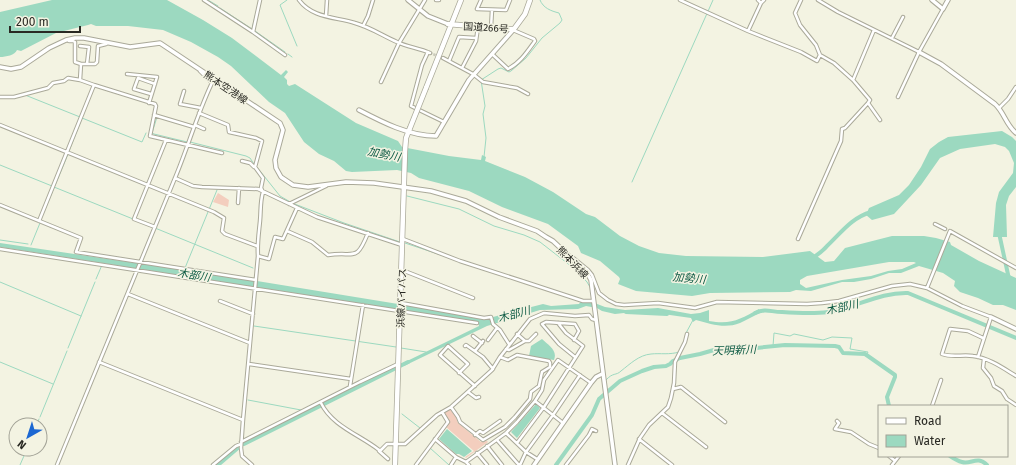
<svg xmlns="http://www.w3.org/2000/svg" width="1016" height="465" font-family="'Fira Sans','Noto Sans JP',sans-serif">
	<rect width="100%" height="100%" fill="#f3f3e2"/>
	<path fill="#f3cebe" d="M218,193L229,200L228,207L213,202Z
		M450,409L456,417L458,423L481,442L487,441L488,442L466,458L465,457L474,451L446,427L450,422L444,412Z"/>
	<path fill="#9cd9c0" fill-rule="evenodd" d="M52,0H167L203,20L232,38L281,75L286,70L288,72L284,77L287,80V84L289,86L295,84L356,123L398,141L402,147L449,156L481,160L482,155L486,157L485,161L525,177L553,192L586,214L595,217L620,236L639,246L659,253L686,256L763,257L810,251L825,262L834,261L845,248L892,236H924L936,238L950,242L951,245L979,261L1016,278V310L1003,305H993L978,298L960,292L954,286L955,281L943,273L919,266L901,273H889L871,279L854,282H842L811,291L796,290L790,292L710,293L692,296L636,291L618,284L620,279L619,277L600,261L581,253L578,246L548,224L502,207L469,191L419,178L411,173L397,170L352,172L346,171L334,161L319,154L304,142L285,113L269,102L231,66L218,57L191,42L163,30L128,26H96L91,24L88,25L56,33L21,51L17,50C15,55 6,57 0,57V12ZM889,262H914L916,263L902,269L888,271L871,276L842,280L806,288L800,284V280L807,276Z
		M1002,131L1012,137L1016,141V187L1009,196L1006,205L1007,237H993L996,203L999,192L1013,173L1014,163L1009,151L1005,147L995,144L960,149L940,158L921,185L894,214L872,220L866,215L869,208L899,195L909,185L921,167L930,149L939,142L948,137Z
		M0,243L257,281L484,318L493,317L543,304L551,306L579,304L581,301L592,302L605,307L625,310L658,308L691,314L700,313L709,310V321C732,325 740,319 759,309L760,313C753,316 747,320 740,323C725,329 711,324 696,320L693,322L691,318L642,311L615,314L602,311L597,308L586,306L578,309L540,310L487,326L404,366L403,363L479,326L478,322L0,247Z
		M542,339C548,345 558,350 554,360L529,356L531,346Z
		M536,404L540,408L517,438L511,432Z
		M447,429L472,451L464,457L459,454H456L439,439Z"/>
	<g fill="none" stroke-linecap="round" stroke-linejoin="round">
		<path stroke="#9cd9c0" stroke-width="1" d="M208,0L218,6
			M287,0L280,5L297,46
			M220,8L252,29L259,0
			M255,31L285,52
			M288,54L292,57
			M25,95L80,117
			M157,117L152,133L154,134L187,142
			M190,142L246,156L250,158L254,164
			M69,151L82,118L142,142L146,133
			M484,157L486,138L483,114L485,106L481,80L498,69L501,68L509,72L511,71L526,58L542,38L560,23L562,20L559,13C551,11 543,8 540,0
			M0,165L52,186
			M256,166L280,196L292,203L344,223L400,242
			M632,182L713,0
			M54,187L133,219
			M407,196L459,209L494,226L524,235L540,242L576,270L587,282L590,287
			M44,212L68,154
			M155,228L253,268
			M0,240L28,244
			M405,243L561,295
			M31,245L40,223
			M185,268L217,190
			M96,279L102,265
			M0,282L81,316
			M254,326L396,347
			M686,333L693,320
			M773,346L774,333L790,336L794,334L823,340L832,337L852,338L850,349L868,352L866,356
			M68,348L95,282
			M401,348L426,352
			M0,362L53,384
			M606,380C613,372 616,376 621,371C630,364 639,355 651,354C660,353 670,355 679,352
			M248,400L301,410
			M304,411L310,412
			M402,414L420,428
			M40,417L67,351
			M37,425L39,419
			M430,448L449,465
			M20,465L27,449"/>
		<path stroke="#9cd9c0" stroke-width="4" d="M999,233L1009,279
			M813,258C818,254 823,251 827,246C841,233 851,218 871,212
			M626,312L667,314
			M755,313C767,308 770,312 782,312C797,313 813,314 828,312C855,308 880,292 908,293L1016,338
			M244,444L408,362
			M950,456C953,458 958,461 962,462C971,465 977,455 987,465
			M218,465L239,447
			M556,465L592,415L599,399L620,381L642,371L654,367L666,366L670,364L673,361L680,358L700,354L721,348L739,351L746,349L785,345L835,346L839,347L843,353L865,354L895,375V377L887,397L889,406"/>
		<path stroke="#cbcbbc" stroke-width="2.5" stroke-dasharray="2.5 1" stroke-linecap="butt" d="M430,53L443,58"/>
		<g stroke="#aaa999" stroke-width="4.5">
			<path id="minor" d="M204,0L253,32
				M260,0L253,32L285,55
				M299,0C312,18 336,17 355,23C370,27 383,36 397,42C407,47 419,48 430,53
				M436,0H439
				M481,0L477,9L506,10L510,0
				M680,0L748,31L801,52L817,61L820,55
				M758,0L761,3
				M801,0L795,13L800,25L816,45L820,55L834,63L853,80L870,100L868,103L880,120
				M818,0L838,12L919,52
				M326,16L327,0
				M363,26L368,16L373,0
				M491,28L492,10
				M748,31L761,3L764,0
				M892,38L903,17
				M69,41H73L75,42V62L81,64L80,80
				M80,46L89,47L87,64
				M428,52L422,65L411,106L444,122
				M492,54L508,69C520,63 527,52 535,41L534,39L513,30
				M443,58L473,74L483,82L517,88L528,94
				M449,61L459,37L476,38
				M81,64H95L97,62L98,46L106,44L107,43
				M462,68L476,41L478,27
				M127,74L157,77L149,103
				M853,80L874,30
				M381,82L399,43L425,0
				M184,91L180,104L201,108
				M151,94L134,89L138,78L155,84
				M0,97H14L48,88L53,83L64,81L68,78L80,80L94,85L155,104L156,106L150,136L222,153
				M898,97L919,52L943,9
				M999,108L1008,99L1016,87
				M199,113L228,125L229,132L256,138L262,141L255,167L263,178L261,188L263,192C260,202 261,211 260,221C259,232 257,244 258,256L243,420L241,448L242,456L252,465
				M154,115L194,127
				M0,125L214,212L224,218L222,231L225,234L257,246
				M195,125L204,129
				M242,161L250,163L254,167
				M175,178L193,186L202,187L258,189L317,217L402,245
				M238,203L239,188
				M289,204L326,186
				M0,205L81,238L76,252L256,280
				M39,221L94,85
				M935,224L945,229
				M155,227L134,219L166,140
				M287,231L312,242L328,255C355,251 356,263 368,233
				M403,239L460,261L522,281L583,301H593
				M798,239L841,141L842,129L845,128L868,103
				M0,249L477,323
				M258,256L269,259L275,237L283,239L297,208
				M572,257L588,270L592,275L599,293L608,300L616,304L624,305L658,303L695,308L717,302L807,304L822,303L839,301L892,286L910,284L927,288L962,306L991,317L978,357
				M402,270L473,298
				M927,288L950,231L1016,268
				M128,294L250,343
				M220,301L253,314
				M401,303L484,318L491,317L493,324L500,330L509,344
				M473,336L482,343
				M983,338L968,331L950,329L942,354C953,358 963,354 973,356C989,358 1003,368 1016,376
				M488,340L497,328
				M574,340L579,331L575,324L546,322L542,324L559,344L575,357
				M525,341H529L536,334
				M465,346L466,345L483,357L493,369
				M506,349L509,350L525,341L517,334
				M475,351L483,341
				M984,359L983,368L991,378L994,386L1002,391L1007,399L1016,405
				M99,362L243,420
				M249,364L351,379
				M459,373L468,364L448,346L440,355L475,386
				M350,386L363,305
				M673,389L681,387L725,422
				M468,392L476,398L479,397
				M535,401L563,423
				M321,403C332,426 360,435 379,450H381L387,444H405L437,415L451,407L492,370L500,357L530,319L544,313L575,316L589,315L592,319L596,320
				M932,406L941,380
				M451,407L458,417L460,422L483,440L505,427L515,417L530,399L531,392L539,386L542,372L550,367V363L549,361L517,355L508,360L500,357
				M662,413L706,447
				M837,421L839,423L835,429L851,432L869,444L879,448
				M506,433L526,452L537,459
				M475,435L480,431L483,433L500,421
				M435,439L456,457L451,465
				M639,439L672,465
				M497,440L519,465
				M241,442L360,382L398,364
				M517,443L544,407L583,346L566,333L558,323
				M487,446L502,465
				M379,451L388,459
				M477,453L487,465
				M889,456L894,460
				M456,457L466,462L469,465
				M466,462L506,433L517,422L535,401L542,390L544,380L558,360L591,383
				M57,465C97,370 135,274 175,178C188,147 197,115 211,85L212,83L200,71
				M213,465L236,446L241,444
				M416,465L448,422L442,412
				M520,465L526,452L553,415L580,375
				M566,465L589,435L592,429L596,431
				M628,465L640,438L649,425L668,407L671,398L674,383L675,362L685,342L687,334
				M892,465L899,456"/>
		</g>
		<g stroke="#aaa999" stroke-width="5.5">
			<path id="tertiary" d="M408,0L428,16L448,24
				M932,0L943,9L948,0
				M919,52L941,64L995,104C1004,112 1006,125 1016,133
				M359,110C382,122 409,136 436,136L469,80L514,29
				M991,317L1016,329
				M534,465L591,383L596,377L602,374"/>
		</g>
		<g stroke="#aaa999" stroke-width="5.5">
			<path id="secondary" d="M0,67L11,69L21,67L49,48L66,40L75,38H84L130,47L160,43L280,123L283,130L275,160L276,168L281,177L293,185L308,187L346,182L374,183L431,191L466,201L499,217L537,231L546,237L553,241L587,273L591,280L615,465"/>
		</g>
		<g stroke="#aaa999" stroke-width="6">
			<path id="trunk" d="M448,24L506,29H514L525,14L530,0
				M426,88L461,0
				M395,465L405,151L406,138L410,128"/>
		</g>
		<use href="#minor" stroke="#fff" stroke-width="2.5"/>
		<use href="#tertiary" stroke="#fff" stroke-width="3.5"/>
		<use href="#secondary" stroke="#fff" stroke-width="3.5"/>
		<use href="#trunk" stroke="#fff" stroke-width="4.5"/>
		<g stroke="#aaa999" stroke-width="6" stroke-linecap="butt">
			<path id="trunk-bridge" d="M410,128L426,88"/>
		</g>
		<use href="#trunk-bridge" stroke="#fff" stroke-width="4.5"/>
	</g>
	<g text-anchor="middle" stroke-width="3" stroke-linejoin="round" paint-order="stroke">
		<g font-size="10" fill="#292923" stroke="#f3f3e2">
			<text transform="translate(486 27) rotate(4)" y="4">国道266号</text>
			<text transform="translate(226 87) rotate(34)" y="4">熊本空港線</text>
			<text transform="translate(573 262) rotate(46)" y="4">熊本浜線</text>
			<text transform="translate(401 298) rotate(-88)" y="4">浜線バイパス</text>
		</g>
		<g font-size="11" font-style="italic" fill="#0d5b44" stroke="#f3f3e2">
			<text transform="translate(384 154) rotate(11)" y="4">加勢川</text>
			<text transform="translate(194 275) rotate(9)" y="4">木部川</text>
			<text transform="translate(689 278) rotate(5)" y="4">加勢川</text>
			<text transform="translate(842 307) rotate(-13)" y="4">木部川</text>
			<text transform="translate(514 314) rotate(-15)" y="4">木部川</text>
			<text transform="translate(734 350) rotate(-2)" y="4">天明新川</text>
		</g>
	</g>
	<rect x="878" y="405" width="130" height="52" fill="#f3f3e2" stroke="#a2a296"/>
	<rect x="886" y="418" width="20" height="6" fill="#ffffff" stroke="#a2a296"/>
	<text x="914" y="425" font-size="12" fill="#292923">Road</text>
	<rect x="886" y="435" width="20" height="12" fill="#9cd9c0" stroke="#a2a296"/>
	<text x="914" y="445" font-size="12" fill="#292923">Water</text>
	<g transform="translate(28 437) rotate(219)"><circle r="19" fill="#f3f3e2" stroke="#a2a296"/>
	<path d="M0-3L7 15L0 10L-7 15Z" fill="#1b67d2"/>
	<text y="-6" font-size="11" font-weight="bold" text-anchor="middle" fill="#292923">N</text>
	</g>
	<path d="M10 26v6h70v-6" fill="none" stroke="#292923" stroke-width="2"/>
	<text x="16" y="26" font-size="12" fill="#292923" stroke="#f3f3e2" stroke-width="3" paint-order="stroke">200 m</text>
</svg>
